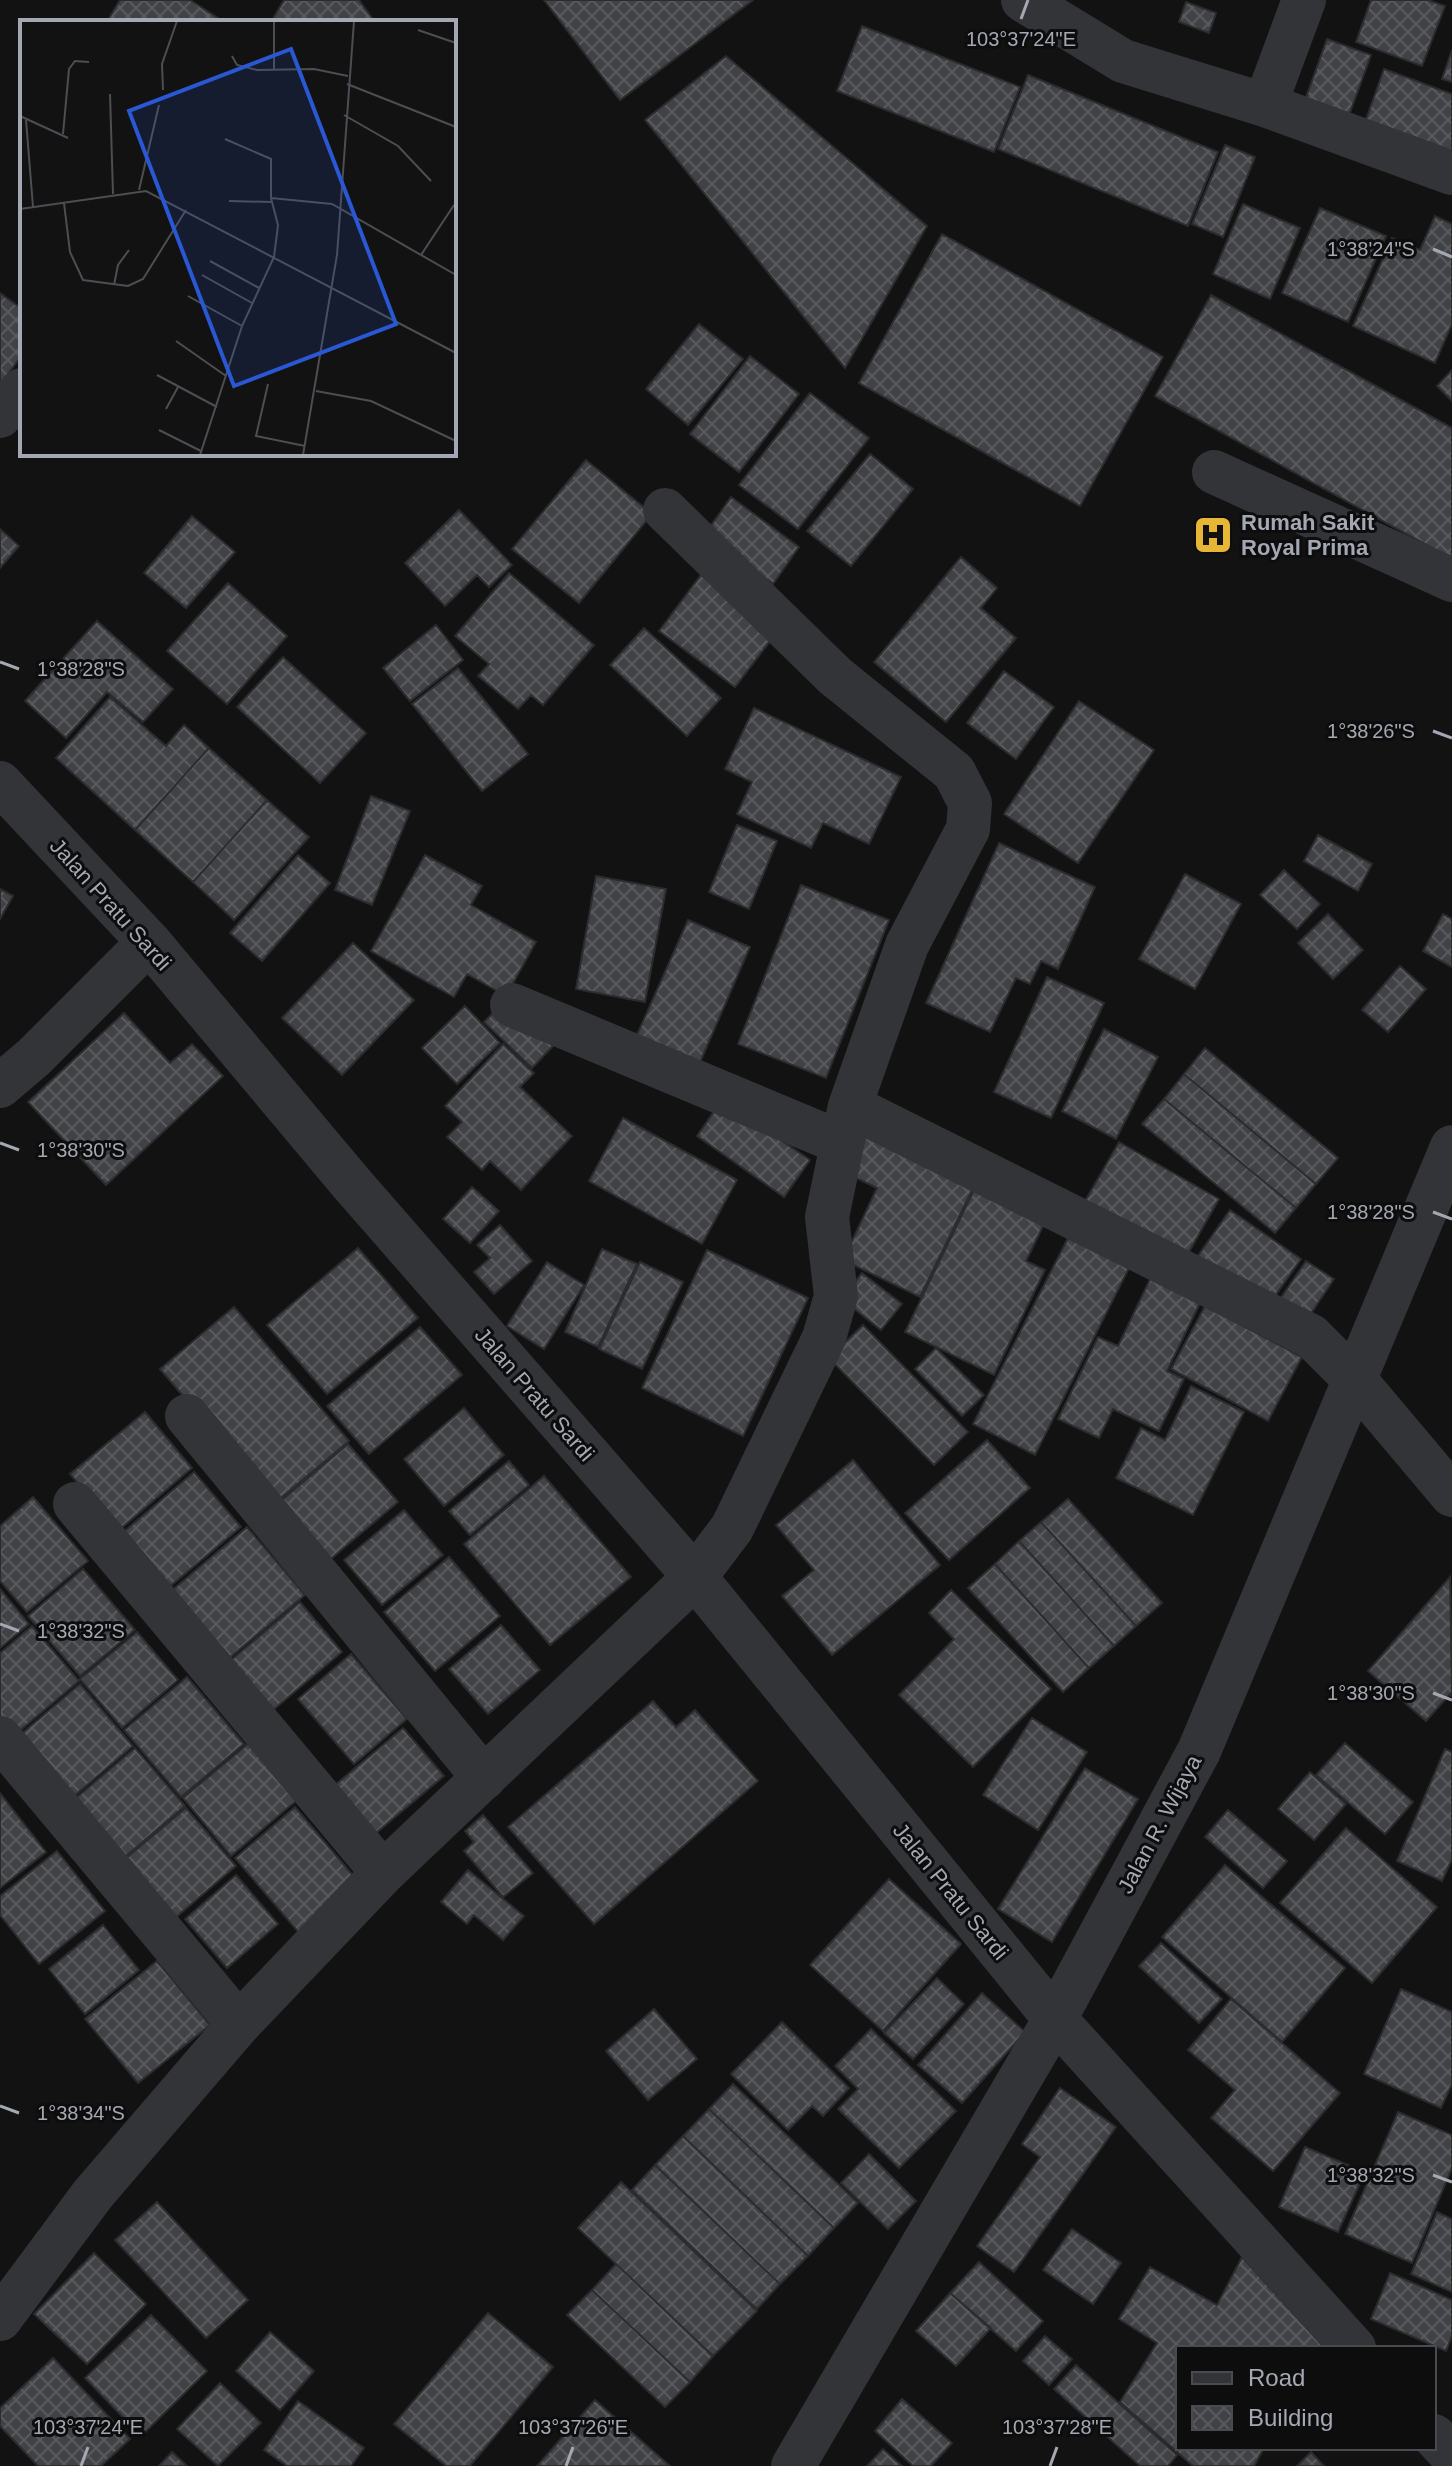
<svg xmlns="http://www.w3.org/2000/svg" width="1452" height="2466" font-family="Helvetica,sans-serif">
	<defs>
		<pattern id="building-cross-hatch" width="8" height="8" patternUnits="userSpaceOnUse" patternTransform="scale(2)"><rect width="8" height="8" fill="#414246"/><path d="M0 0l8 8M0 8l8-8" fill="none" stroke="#595a5e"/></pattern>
	</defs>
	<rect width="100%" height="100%" fill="#121213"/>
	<path fill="url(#building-cross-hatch)" stroke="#2c2c2f" stroke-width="2" d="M120,0H190L218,18L215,22H112L108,20Z
		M284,0H359L375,22H271Z
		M544,0H753L620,100Z
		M1371,0H1428L1445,6L1422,66L1356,42Z
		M1186,2L1216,13L1209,33L1179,22Z
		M862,26L1020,87L994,152L837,91Z
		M1327,39L1371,55L1348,118L1304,103Z
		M1452,50V82L1442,79Z
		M726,56L927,226L845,368L645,120Z
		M1384,69L1452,94V156L1364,125Z
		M1028,75L1218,152L1188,226L998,149Z
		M1225,145L1255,157L1223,237L1192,224Z
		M1243,204L1300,228L1270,299L1213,274Z
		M1320,208L1386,236L1348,322L1282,293Z
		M1435,216L1452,224V324L1435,363L1353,326L1392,238L1420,250Z
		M942,234L1163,357L1080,506L859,383Z
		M0,293L22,309V355L0,385Z
		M1211,295L1452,428V559L1155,396Z
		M699,324L743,359L688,425L646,389Z
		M750,356L799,394L739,472L690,434Z
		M1452,370V401L1437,386Z
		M810,393L869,438L798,529L739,485Z
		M870,454L913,489L851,566L807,531Z
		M586,460L652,514L579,603L512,549Z
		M731,497L799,547L773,584L705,534Z
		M459,510L512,565L489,587L477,575L445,606L405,563Z
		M192,516L235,552L186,608L144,573Z
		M0,529L19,546L0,568Z
		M961,557L997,588L981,608L1016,638L946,722L874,662Z
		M509,573L594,645L543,705L531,695L518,709L478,676L489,664L455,636Z
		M701,575L777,632L735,687L659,631Z
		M228,583L287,636L227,704L167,651Z
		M97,621L173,689L143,722L107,692L66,738L25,701Z
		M436,625L463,660L410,701L383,668Z
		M644,628L721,698L687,736L610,665Z
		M283,657L366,733L320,783L237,707Z
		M458,668L528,754L482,791L412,704Z
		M1004,671L1054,707L1016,759L967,723Z
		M110,697L166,746L184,725L209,748L135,830L56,758Z
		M1079,701L1154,750L1078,863L1004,814Z
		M754,708L901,777L869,844L823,823L811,848L737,814L752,782L725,769Z
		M209,748L267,800L193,882L135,830Z
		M371,796L410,811L372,905L335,890Z
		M267,800L309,837L234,920L193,882Z
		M737,825L777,841L749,909L709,892Z
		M1318,835L1372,864L1358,891L1304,861Z
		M999,843L1095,887L1058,969L1041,961L1030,984L1016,978L990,1032L926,1003Z
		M298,855L330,883L262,961L230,933Z
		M425,855L482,886L471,905L536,942L506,996L467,974L454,997L371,951Z
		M1284,870L1320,904L1297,929L1260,895Z
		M1185,874L1241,904L1195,989L1139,959Z
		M596,876L666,889L645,1002L576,989Z
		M801,885L889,920L826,1078L738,1044Z
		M0,889L13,896L0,919Z
		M1328,914L1363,950L1333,979L1298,943Z
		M1443,914L1452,919V967L1423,951Z
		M688,920L750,947L695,1074L632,1046Z
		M353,943L414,1000L342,1075L282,1018Z
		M1400,966L1426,989L1388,1032L1362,1010Z
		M1047,977L1104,1003L1051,1118L994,1092Z
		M505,1001L553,1046L532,1068L484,1022Z
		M465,1006L500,1043L457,1084L422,1048Z
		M124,1013L170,1063L192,1044L223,1076L106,1185L28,1102Z
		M1104,1029L1158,1057L1116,1139L1062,1111Z
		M503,1044L534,1073L520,1087L572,1136L521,1190L490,1161L482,1170L447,1137L462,1122L445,1106Z
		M1205,1048L1338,1158L1316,1184L1184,1074Z
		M1184,1074L1316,1184L1296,1208L1164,1099Z
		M1164,1099L1296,1208L1275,1233L1142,1124Z
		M722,1100L810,1160L784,1197L697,1136Z
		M623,1118L737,1180L702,1244L589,1181Z
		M866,1128L976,1182L920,1297L843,1260L877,1188L844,1172Z
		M1119,1142L1219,1199L1181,1266L1081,1208Z
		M977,1184L1047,1218L1026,1261L1045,1270L994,1375L905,1332Z
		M472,1187L499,1211L470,1243L443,1219Z
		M1230,1210L1301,1259L1266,1309L1195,1260Z
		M500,1225L532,1261L494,1294L474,1272L490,1258L477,1245Z
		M1069,1236L1130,1266L1035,1455L973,1424Z
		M358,1248L418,1318L327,1394L267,1325Z
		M602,1249L637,1264L598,1347L565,1332Z
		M707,1250L808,1298L743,1436L642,1388Z
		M1306,1261L1334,1279L1300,1330L1271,1312Z
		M547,1262L584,1285L544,1349L507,1326Z
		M640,1262L683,1282L642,1369L599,1349Z
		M862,1273L902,1304L881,1330L842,1299Z
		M1152,1275L1202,1299L1167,1371L1184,1379L1159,1431L1113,1409L1099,1438L1058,1419L1098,1337L1118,1346Z
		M1205,1306L1302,1357L1268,1421L1171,1369Z
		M234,1307L349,1441L275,1503L160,1369Z
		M863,1325L968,1432L934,1465L829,1358Z
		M420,1327L462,1375L369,1454L327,1406Z
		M936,1348L984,1395L962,1416L915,1369Z
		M1191,1386L1244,1412L1193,1515L1116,1478L1141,1428L1165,1440Z
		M464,1408L504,1455L444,1506L404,1459Z
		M145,1412L192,1468L118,1531L70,1474Z
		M987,1440L1030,1488L949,1560L905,1513Z
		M348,1444L398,1502L326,1563L276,1505Z
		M853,1460L940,1565L832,1655L782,1596L814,1570L776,1525Z
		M509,1461L529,1485L470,1535L449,1511Z
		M194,1472L241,1527L168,1588L121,1534Z
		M544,1476L631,1577L550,1645L464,1544Z
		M33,1497L88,1561L27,1612L0,1581V1526Z
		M1068,1499L1162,1603L1136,1626L1041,1522Z
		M404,1510L443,1555L382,1605L344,1560Z
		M1041,1522L1136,1626L1114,1646L1019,1541Z
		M247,1527L305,1595L222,1664L165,1596Z
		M1019,1541L1114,1646L1089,1668L995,1564Z
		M449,1557L500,1616L435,1671L384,1612Z
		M995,1564L1089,1668L1063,1692L968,1588Z
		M83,1569L135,1630L80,1676L28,1616Z
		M1450,1577L1452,1696L1450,1694L1426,1721L1368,1671Z
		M0,1589L29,1624L0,1648Z
		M951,1590L1051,1689L973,1767L899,1695L954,1639L929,1613Z
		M300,1602L342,1652L267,1715L225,1665Z
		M501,1625L540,1670L488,1714L449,1669Z
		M32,1626L79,1681L11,1738L0,1726V1653Z
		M137,1632L178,1680L122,1728L80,1679Z
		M351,1654L407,1719L354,1764L298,1699Z
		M187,1677L244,1744L181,1797L124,1730Z
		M80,1684L133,1746L67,1802L14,1740Z
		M653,1701L676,1727L695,1710L758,1781L594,1924L508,1827Z
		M1032,1718L1087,1752L1038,1830L983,1795Z
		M403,1728L444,1776L376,1833L335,1785Z
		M249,1743L297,1800L231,1856L183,1798Z
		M1345,1743L1413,1802L1385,1834L1316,1775Z
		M135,1748L185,1806L120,1861L70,1803Z
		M1445,1749L1452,1752V1859L1442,1881L1397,1861Z
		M1085,1768L1138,1799L1052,1942L998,1909Z
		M1310,1772L1346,1804L1314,1840L1278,1809Z
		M0,1793L46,1852L0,1888Z
		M295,1807L361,1885L301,1935L235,1858Z
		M186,1808L236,1866L175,1918L125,1859Z
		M1228,1810L1287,1861L1263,1888L1205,1837Z
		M483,1815L533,1873L503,1897L464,1851L474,1842L465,1831Z
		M1346,1828L1437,1907L1372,1983L1280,1903Z
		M57,1851L105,1911L39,1964L0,1915V1896Z
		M1225,1865L1345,1968L1282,2042L1162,1937Z
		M468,1870L524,1916L503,1940L474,1915L467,1924L441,1902Z
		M236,1875L278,1924L227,1968L185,1919Z
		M889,1879L961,1944L883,2031L810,1965Z
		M103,1925L139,1970L85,2014L49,1969Z
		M1161,1943L1222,1999L1199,2023L1139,1966Z
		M157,1961L210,2025L138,2083L85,2019Z
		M937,1978L964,2004L913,2059L884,2033Z
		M1401,1989L1452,2012V2084L1441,2108L1364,2074Z
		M982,1993L1025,2032L962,2103L918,2065Z
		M1231,1999L1340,2093L1273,2171L1211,2118L1235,2090L1188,2050Z
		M654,2009L697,2059L648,2100L606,2051Z
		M782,2022L849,2088L823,2116L812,2106L788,2130L731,2074Z
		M871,2029L956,2111L899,2168L838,2109L858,2089L835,2066Z
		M733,2084L858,2203L834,2228L709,2109Z
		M1060,2088L1116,2127L1014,2272L977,2246L1040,2157L1022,2144Z
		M709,2109L834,2228L808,2256L683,2136Z
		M1398,2112L1452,2135V2168L1412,2263L1345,2234Z
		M683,2136L808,2256L780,2284L655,2165Z
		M1305,2147L1365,2172L1338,2232L1279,2207Z
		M869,2154L916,2201L888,2229L841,2183Z
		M655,2165L780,2284L757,2309L632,2190Z
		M621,2182L757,2311L713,2356L578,2228Z
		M157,2202L248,2300L206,2338L115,2240Z
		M1437,2212L1452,2219V2292L1411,2274Z
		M1072,2229L1121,2263L1093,2304L1043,2270Z
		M94,2253L146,2304L87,2364L34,2314Z
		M1242,2257L1324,2347L1178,2348V2448H1264L1254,2466H1193L1120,2402L1157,2343L1119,2319L1150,2267L1217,2305Z
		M979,2262L1043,2321L1016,2351L950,2293Z
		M616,2264L713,2356L690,2382L592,2290Z
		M1390,2273L1452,2300V2336L1446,2351L1371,2319Z
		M592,2290L690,2382L665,2407L567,2315Z
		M950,2293L991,2328L956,2366L916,2331Z
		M488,2313L553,2367L470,2466H446L394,2424Z
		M151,2315L207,2371L141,2436L85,2378Z
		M270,2332L314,2371L280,2410L236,2371Z
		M1045,2336L1072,2359L1049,2385L1023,2361Z
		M53,2358L130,2439L101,2466H38L0,2426V2408Z
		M1076,2365L1177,2455L1168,2466H1140L1054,2389Z
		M220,2383L261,2423L218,2466L177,2429Z
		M902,2399L952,2443L931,2466H913L875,2431Z
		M595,2400L670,2466H537Z
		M298,2401L364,2448L351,2466H287L264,2450Z
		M883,2449L902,2466H867Z
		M172,2452L187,2466H159Z
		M1311,2452L1324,2466H1297Z"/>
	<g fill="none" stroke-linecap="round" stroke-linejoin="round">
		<path stroke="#333438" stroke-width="44" d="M1023,0L1123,61L1265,105L1452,173
			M1265,105L1304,0
			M0,416L22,390
			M1214,472L1452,580
			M0,783L149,942L352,1184L695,1577L1055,2019L1354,2348
			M512,1005L842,1143
			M0,1086L34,1057L149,942
			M850,1106L1311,1336L1355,1380L1452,1495
			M187,1416L484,1778
			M75,1504L383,1873
			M0,1738L239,2024
			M0,2319L93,2194L239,2024L383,1873L695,1577L732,1528L824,1338L836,1296L827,1217L850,1106L907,945L968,829L970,803L954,772L835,676L665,510
			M1434,2436L1452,2455
			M793,2466L1055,2019L1199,1751L1452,1147"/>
	</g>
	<path fill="none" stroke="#a4a8b3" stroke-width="3" d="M1021,19L1028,0M1433,249L1452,257M0,662L19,669M1433,731L1452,738M0,1143L19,1150M1433,1212L1452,1219M0,1624L19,1631M1433,1693L1452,1700M0,2106L19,2113M1433,2175L1452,2182M81,2466L88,2447M566,2466L573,2447M1050,2466L1057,2447"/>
	<defs>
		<g id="hospital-square" transform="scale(2)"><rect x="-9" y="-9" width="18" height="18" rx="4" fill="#e6b737" stroke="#0d0d0e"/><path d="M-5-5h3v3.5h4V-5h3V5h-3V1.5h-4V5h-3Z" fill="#111"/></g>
	</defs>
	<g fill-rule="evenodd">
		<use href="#hospital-square" x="1213" y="535"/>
	</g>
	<g text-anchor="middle" stroke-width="6" stroke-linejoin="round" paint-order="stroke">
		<g font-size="22" font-weight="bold" fill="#a4a8b3" stroke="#0d0d0e" text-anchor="start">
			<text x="1241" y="530">Rumah Sakit<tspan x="1241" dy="25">Royal Prima</tspan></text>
		</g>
		<g font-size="22" fill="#a4a8b3" stroke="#0d0d0e">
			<text transform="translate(111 904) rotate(48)" y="8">Jalan Pratu Sardi</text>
			<text transform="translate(535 1394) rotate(49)" y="8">Jalan Pratu Sardi</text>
			<text transform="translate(1159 1824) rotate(-62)" y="8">Jalan R. Wijaya</text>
			<text transform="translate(951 1891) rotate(51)" y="8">Jalan Pratu Sardi</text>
		</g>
	</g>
	<g transform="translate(20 20)">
		<rect width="436" height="436" fill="#121213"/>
		<path fill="none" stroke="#4c4e53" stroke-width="2" d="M254,1V49M398,10L436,23M212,36L217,45L237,50L294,49L328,56M327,64L436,107M143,70L142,44L157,1M90,74L93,174M324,95L378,126L411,161M0,96L48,118M6,100L13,187M43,114L49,49L55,41L69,42M119,170L139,85M251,178L312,184L436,255M209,181L251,182M44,183L50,232L63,260L108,266L123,259L166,190M0,189L126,171L436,333M401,235L434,185M190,241L239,268M182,255L232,283M94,265L98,245L109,230M168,276L222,306M156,321L206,356M137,355L197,387M248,364L236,416L285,426M296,371L351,381L436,421M146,389L158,367M139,410L181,431M180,435L222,306L254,237L258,205L251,178V139L205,119M283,435L317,235L334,1"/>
		<path fill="#2a57d4" fill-opacity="0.15" stroke="#2a57d4" stroke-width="4" d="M271,29L376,304L214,366L109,91Z"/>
		<rect width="436" height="436" fill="none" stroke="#a4a8b3" stroke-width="4"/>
	</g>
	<g font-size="20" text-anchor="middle" fill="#a4a8b3" stroke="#0d0d0e" stroke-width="6" stroke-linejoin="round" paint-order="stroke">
		<text x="1021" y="46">103°37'24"E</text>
		<text x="1371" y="256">1°38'24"S</text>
		<text x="81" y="676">1°38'28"S</text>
		<text x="1371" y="738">1°38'26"S</text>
		<text x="81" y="1157">1°38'30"S</text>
		<text x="1371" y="1219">1°38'28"S</text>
		<text x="81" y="1638">1°38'32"S</text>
		<text x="1371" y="1700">1°38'30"S</text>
		<text x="81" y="2120">1°38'34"S</text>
		<text x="1371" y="2182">1°38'32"S</text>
		<text x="88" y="2434">103°37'24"E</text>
		<text x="573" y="2434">103°37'26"E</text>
		<text x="1057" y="2434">103°37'28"E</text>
	</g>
	<rect x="1176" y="2346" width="260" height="104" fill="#0d0d0e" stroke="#494b50" stroke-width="2"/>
	<rect x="1192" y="2372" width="40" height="12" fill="#333438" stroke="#494b50" stroke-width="2"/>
	<text x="1248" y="2386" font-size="24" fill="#a4a8b3">Road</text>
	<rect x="1192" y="2406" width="40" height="24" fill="url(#building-cross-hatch)" stroke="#494b50" stroke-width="2"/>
	<text x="1248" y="2426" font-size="24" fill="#a4a8b3">Building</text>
</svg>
